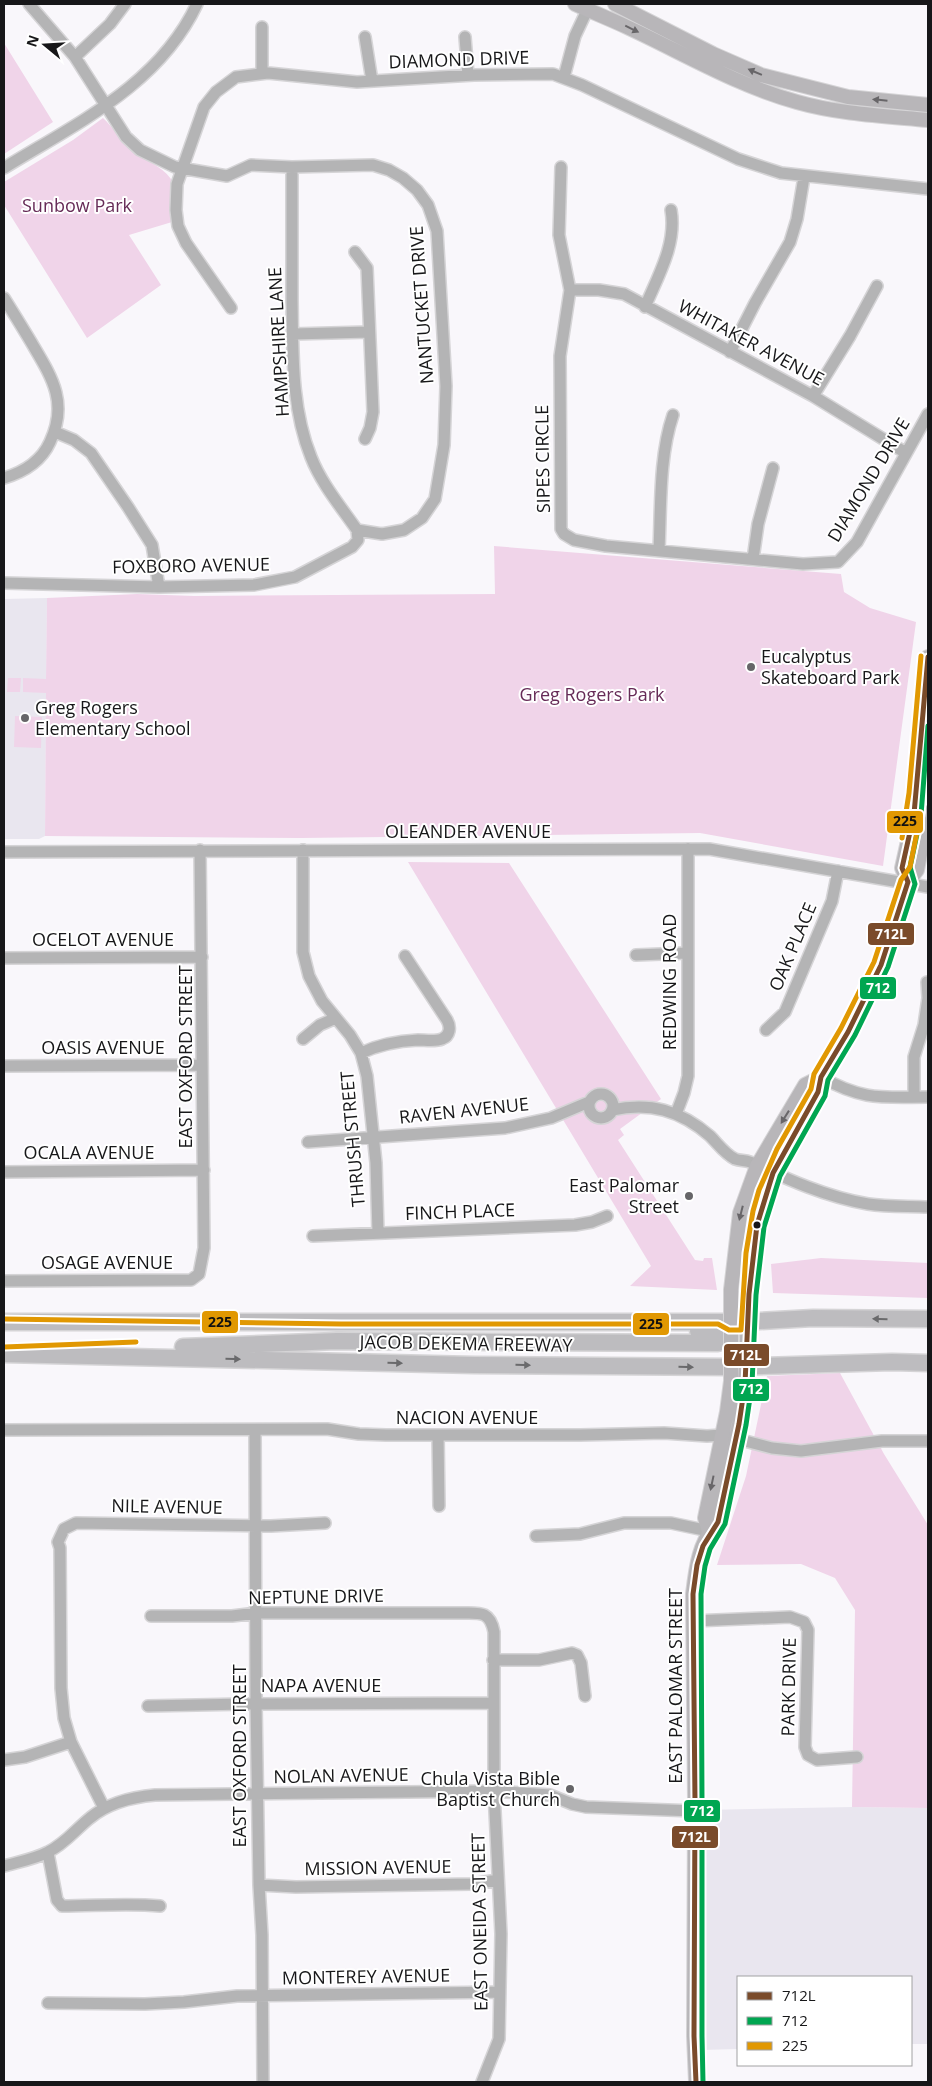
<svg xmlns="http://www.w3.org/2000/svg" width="932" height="2086" font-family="'Open Sans',sans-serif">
	<rect width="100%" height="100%" fill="#f9f7fb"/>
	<path fill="#e9e6ef" d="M47,598L45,836L39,839H4V599Z
		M852,1807L928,1808V2044H911V1977H738V2049L702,2050V1887L704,1810Z"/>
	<path fill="#f0d4e9" d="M4,43L53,122L4,154Z
		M103,118C113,127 119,139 129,148C142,159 161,165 171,179L172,222L129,235L161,285L87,338L4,205V182L73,140Z
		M494,546L841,574L844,592L870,608L916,622L883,866L700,833L301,838L45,836L46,693L23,692V678L46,679L47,598L137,594L194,596L495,594Z
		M8,678H21L20,692H7Z
		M15,716L42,717L41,748L14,747Z
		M408,862L509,863L661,1099L620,1129L624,1135L618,1140L695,1260L703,1261L704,1258H712L717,1290L630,1286L651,1266Z
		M821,1258L928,1263V1298L773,1293L771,1264Z
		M840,1373L884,1454L928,1525V1808L852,1807L855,1610L835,1578L801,1564L717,1565L746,1476L767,1376Z"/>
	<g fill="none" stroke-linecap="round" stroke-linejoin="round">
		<g stroke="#d5d4d6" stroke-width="14">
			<path id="minor" d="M29,4L75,57L126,137L140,150L175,167L227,176L251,165L292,167L373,165L389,170L403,178L417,190L428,205L437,231L446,386L444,445L435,499L422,518L404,530L382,534L357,530
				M262,27V73
				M365,37L372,81
				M465,37L468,75
				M75,57L110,24L125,4
				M564,77L575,36L590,4
				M292,167C292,211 292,255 292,300C293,352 291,408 311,457C321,483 341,507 357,530
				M561,167L559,235L570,290L560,356L561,529L564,534L574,540L606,546L803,564L838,562L857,542L928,414
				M4,168C77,123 159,85 197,4
				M355,252L367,268L373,412L370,428L365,439
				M570,290H599L624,294L813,396L906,453
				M4,298C14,314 24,330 34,347C53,379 68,404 50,442C41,462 24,472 4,478
				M645,307C658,276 677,244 671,210
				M231,308L186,243L178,226L176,210L177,184L204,107L216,92L236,77L268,73L357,82L474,75L553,74L582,85L738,159L781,173L928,189
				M293,334L369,332
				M730,352L755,303L790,242L797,219L804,177
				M813,396L850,336L877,286
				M55,432L74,440L91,453L128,507L152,545L159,587
				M659,550C661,507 659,456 673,415
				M753,559L758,524L773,468
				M4,583L159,587L254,585L295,577L352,547L358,540L357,530
				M303,850V952L309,976L322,1001L350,1035L361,1053L367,1076L376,1163L378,1233
				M4,852L709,849L928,887
				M636,955L687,953
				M4,958L202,957
				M766,1030L785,1012L832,901L838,871
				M303,1039L320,1025L336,1018
				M361,1053C380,1044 397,1041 418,1040C425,1040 435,1042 442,1039C450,1036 451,1027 447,1020L405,956
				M4,1066L202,1065
				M821,1077C863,1101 883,1097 928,1097
				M589 1106a12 12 0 1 1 24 0a12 12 0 1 1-24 0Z
				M914,1097V1057L924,1025L928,998L927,982
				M612,1110C650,1102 680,1110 710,1136C718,1144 725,1154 735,1159C740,1161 745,1160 750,1162C787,1179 826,1197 868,1204C887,1207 908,1206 928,1207
				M676,1114L684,1093L688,1076V849
				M308,1142L505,1128L551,1118L589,1102
				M4,1172L204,1170
				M313,1236L575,1225L592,1222L607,1216
				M4,1281L191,1280L199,1274L204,1248L200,850
				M4,1430L327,1429L359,1434L386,1435H580L664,1433L707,1436L722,1435L772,1448L801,1451L882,1441H928
				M255,1430L256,1704L259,1885L262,1935L263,2082
				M438,1435L439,1506
				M536,1536L580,1534L624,1523H671L709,1531
				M151,1616H232L257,1613H460C479,1613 490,1610 494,1632V1791L501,1934L499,2039L482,2082
				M693,1621L790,1617L804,1622L808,1630L805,1747L808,1755L817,1760L857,1757
				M493,1660H539L572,1653L577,1655L581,1663L585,1696
				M148,1706L245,1704L494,1703
				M4,1760L25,1757L71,1742
				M104,1808L71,1742L64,1718L61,1688L60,1548L58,1542L64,1529L76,1523L271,1526L325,1523
				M48,1853L57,1900L62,1906C95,1906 127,1903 160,1906
				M4,1866C18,1862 35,1859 48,1852C65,1844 76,1829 90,1818C108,1803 132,1797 155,1795L494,1791L550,1795L572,1804L586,1807L695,1811
				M259,1885L296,1887L472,1884L498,1880
				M48,2003L145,2004L184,2002L237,1996L500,1992"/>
		</g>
		<g stroke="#d5d4d6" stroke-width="16">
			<path id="major" d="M575,4C592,12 610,19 627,27C683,53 736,85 797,102C839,114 885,116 928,120
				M615,4L713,54L761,75L848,97L928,105
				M908,882L902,868L914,814L919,742L928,657
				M731,1290L740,1213L757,1166L805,1085L821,1077
				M749,1294L757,1225L773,1173L818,1092L821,1077L848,1032L881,965L908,882L917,870L928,813
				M709,1531L705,1518L727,1412L731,1381
				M696,2082L694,2036L695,1802L693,1594C696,1568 699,1541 718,1522L739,1424L745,1384"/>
		</g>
		<g stroke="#d5d4d6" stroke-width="19">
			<path id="highway" d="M4,1322H742L813,1318L928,1319
				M698,1331H718L726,1338H748
				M183,1347L337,1341L718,1343L726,1338
				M4,1354L474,1365L732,1367L892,1362L928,1363"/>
		</g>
		<use href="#minor" stroke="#b4b4b5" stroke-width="11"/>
		<use href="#major" stroke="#b8b6b9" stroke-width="14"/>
		<use href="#highway" stroke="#bdbcbf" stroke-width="16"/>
		<g stroke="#d5d4d6" stroke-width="16" stroke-linecap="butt">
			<path id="major-bridge" d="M731,1381V1290
				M745,1384L749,1294"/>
		</g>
		<use href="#major-bridge" stroke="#b8b6b9" stroke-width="14"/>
		<g stroke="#fff" stroke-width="9">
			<path id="bus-1" d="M696,2082L694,2036L695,1802L693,1594L697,1565L703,1546L718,1522L739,1424L745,1384L749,1294L757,1225L773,1173L818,1092L821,1077L848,1032L881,965L908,882L902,868L914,814L928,657"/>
		</g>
		<g stroke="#fff" stroke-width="9">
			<path id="bus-2" d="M703,2082L702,2036V1802L701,1594L705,1566L710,1549L725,1524L746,1425L752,1384L756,1295L764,1227L780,1176L825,1096L828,1080L855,1035L888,967L915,884L910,867L921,815L928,726"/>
		</g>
		<g stroke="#fff" stroke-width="9">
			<path id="bus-3" d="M902,838L909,793L921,656
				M4,1319L341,1324H718L729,1330H741L746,1253L753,1211L759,1190L777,1149L811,1089L814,1074L841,1028L874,962L901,880L910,867L921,812
				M4,1347L136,1342"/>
		</g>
		<use href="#bus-1" stroke="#7a4b2a" stroke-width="5"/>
		<use href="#bus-2" stroke="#00a651" stroke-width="5"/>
		<use href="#bus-3" stroke="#e19802" stroke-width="5"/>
	</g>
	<defs><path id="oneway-solid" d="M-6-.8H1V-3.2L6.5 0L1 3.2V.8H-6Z" transform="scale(1.25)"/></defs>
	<g fill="#686669">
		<use href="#oneway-solid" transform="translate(632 29) rotate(26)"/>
		<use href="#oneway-solid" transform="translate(755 72) rotate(-157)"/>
		<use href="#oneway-solid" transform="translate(880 100) rotate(-174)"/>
		<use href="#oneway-solid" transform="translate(785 1117) rotate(122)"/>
		<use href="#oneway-solid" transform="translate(741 1213) rotate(104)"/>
		<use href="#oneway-solid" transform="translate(712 1483) rotate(102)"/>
	</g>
	<g fill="#6a6a6c">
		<use href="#oneway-solid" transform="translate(880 1319) rotate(-179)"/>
		<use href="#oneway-solid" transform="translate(233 1359) rotate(1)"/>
		<use href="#oneway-solid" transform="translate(395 1363) rotate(1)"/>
		<use href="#oneway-solid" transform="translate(523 1365) rotate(1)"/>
		<use href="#oneway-solid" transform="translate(686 1367) rotate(1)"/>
	</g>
	<g fill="#666568" stroke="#fff" stroke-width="2">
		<circle cx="751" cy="667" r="5"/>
		<circle cx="25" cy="718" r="5"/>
		<circle cx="689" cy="1196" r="5"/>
		<circle cx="570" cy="1789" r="5"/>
	</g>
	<circle fill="#171719" stroke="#fff" stroke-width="2" cx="757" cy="1225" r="4.5"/>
	<g text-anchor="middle" stroke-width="4" stroke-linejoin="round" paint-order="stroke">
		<g font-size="18" fill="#171719" stroke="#fff">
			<text transform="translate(459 60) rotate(-2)" y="6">DIAMOND DRIVE</text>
			<text transform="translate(422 305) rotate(-94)" y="6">NANTUCKET DRIVE</text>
			<text transform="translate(279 342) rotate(-93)" y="6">HAMPSHIRE LANE</text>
			<text transform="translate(751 343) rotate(28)" y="6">WHITAKER AVENUE</text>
			<text transform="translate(543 459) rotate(-91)" y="6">SIPES CIRCLE</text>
			<text transform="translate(869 480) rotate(-59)" y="6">DIAMOND DRIVE</text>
			<text transform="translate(191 566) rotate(-1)" y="6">FOXBORO AVENUE</text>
			<text x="468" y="838">OLEANDER AVENUE</text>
			<text x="103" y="946">OCELOT AVENUE</text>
			<text transform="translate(793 947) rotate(-67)" y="6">OAK PLACE</text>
			<text transform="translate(670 982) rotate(-90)" y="6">REDWING ROAD</text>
			<text x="103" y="1054">OASIS AVENUE</text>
			<text transform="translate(186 1057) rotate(-90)" y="6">EAST OXFORD STREET</text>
			<text transform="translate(464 1111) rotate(-6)" y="6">RAVEN AVENUE</text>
			<text transform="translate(353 1139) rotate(-95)" y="6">THRUSH STREET</text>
			<text x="89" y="1159">OCALA AVENUE</text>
			<text transform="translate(460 1212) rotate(-2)" y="6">FINCH PLACE</text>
			<text x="107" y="1269">OSAGE AVENUE</text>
			<text transform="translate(466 1344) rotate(1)" y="6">JACOB DEKEMA FREEWAY</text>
			<text x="467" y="1424">NACION AVENUE</text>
			<text transform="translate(167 1507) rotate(1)" y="6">NILE AVENUE</text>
			<text transform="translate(316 1597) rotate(-1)" y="6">NEPTUNE DRIVE</text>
			<text x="321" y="1692">NAPA AVENUE</text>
			<text transform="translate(676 1686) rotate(-90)" y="6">EAST PALOMAR STREET</text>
			<text transform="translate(789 1687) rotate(-89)" y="6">PARK DRIVE</text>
			<text transform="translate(240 1756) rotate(-90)" y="6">EAST OXFORD STREET</text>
			<text transform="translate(341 1776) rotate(-1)" y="6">NOLAN AVENUE</text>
			<text transform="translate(378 1868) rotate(-1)" y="6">MISSION AVENUE</text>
			<text transform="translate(480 1922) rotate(-91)" y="6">EAST ONEIDA STREET</text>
			<text transform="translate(366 1977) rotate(-1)" y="6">MONTEREY AVENUE</text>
		</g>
		<g font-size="18" fill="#662b57" stroke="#fff">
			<text x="77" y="212">Sunbow Park</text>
			<text x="592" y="701">Greg Rogers Park</text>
		</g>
		<g font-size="18" fill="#171719" stroke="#fff" text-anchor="start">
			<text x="761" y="663">Eucalyptus<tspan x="761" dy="21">Skateboard Park</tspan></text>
			<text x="35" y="714">Greg Rogers<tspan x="35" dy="21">Elementary School</tspan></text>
			<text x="679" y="1192" text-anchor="end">East Palomar<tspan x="679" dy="21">Street</tspan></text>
			<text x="560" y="1785" text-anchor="end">Chula Vista Bible<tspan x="560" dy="21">Baptist Church</tspan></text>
		</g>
	</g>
	<g stroke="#fff" stroke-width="2">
		<rect x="886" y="810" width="38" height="24" rx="5" fill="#e19802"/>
		<rect x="867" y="922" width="48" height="24" rx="5" fill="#7a4b2a"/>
		<rect x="859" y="976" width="38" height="24" rx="5" fill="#00a651"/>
		<rect x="201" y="1310" width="38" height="24" rx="5" fill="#e19802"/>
		<rect x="632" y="1312" width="38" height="24" rx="5" fill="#e19802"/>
		<rect x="723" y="1343" width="47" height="24" rx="5" fill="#7a4b2a"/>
		<rect x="732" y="1378" width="38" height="24" rx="5" fill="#00a651"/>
		<rect x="683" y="1799" width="38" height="24" rx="5" fill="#00a651"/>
		<rect x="671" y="1825" width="48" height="24" rx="5" fill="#7a4b2a"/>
	</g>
	<g font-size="14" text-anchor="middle" font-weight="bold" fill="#fff">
		<text x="891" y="939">712L</text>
		<text x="878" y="993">712</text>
		<text x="746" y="1360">712L</text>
		<text x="751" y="1394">712</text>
		<text x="702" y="1816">712</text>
		<text x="695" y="1842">712L</text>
	</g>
	<g font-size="14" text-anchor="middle" font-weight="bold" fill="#111">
		<text x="905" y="826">225</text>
		<text x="220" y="1327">225</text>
		<text x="651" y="1329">225</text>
	</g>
	<rect width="932" height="2086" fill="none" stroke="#171719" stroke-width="10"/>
	<rect x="737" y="1976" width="175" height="90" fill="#ffffff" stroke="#a2a2a3"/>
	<rect x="747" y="1992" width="25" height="8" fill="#7a4b2a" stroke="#a2a2a3"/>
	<text x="782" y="2001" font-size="15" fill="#171719">712L</text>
	<rect x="747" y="2017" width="25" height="8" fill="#00a651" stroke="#a2a2a3"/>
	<text x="782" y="2026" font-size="15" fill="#171719">712</text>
	<rect x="747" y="2042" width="25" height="8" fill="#e19802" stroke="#a2a2a3"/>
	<text x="782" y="2051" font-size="15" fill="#171719">225</text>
	<g transform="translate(45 45) rotate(288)" stroke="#ffffff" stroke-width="4" paint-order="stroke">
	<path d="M0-4L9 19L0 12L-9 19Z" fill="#171719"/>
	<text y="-8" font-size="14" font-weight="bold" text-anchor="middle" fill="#171719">N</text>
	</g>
</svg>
